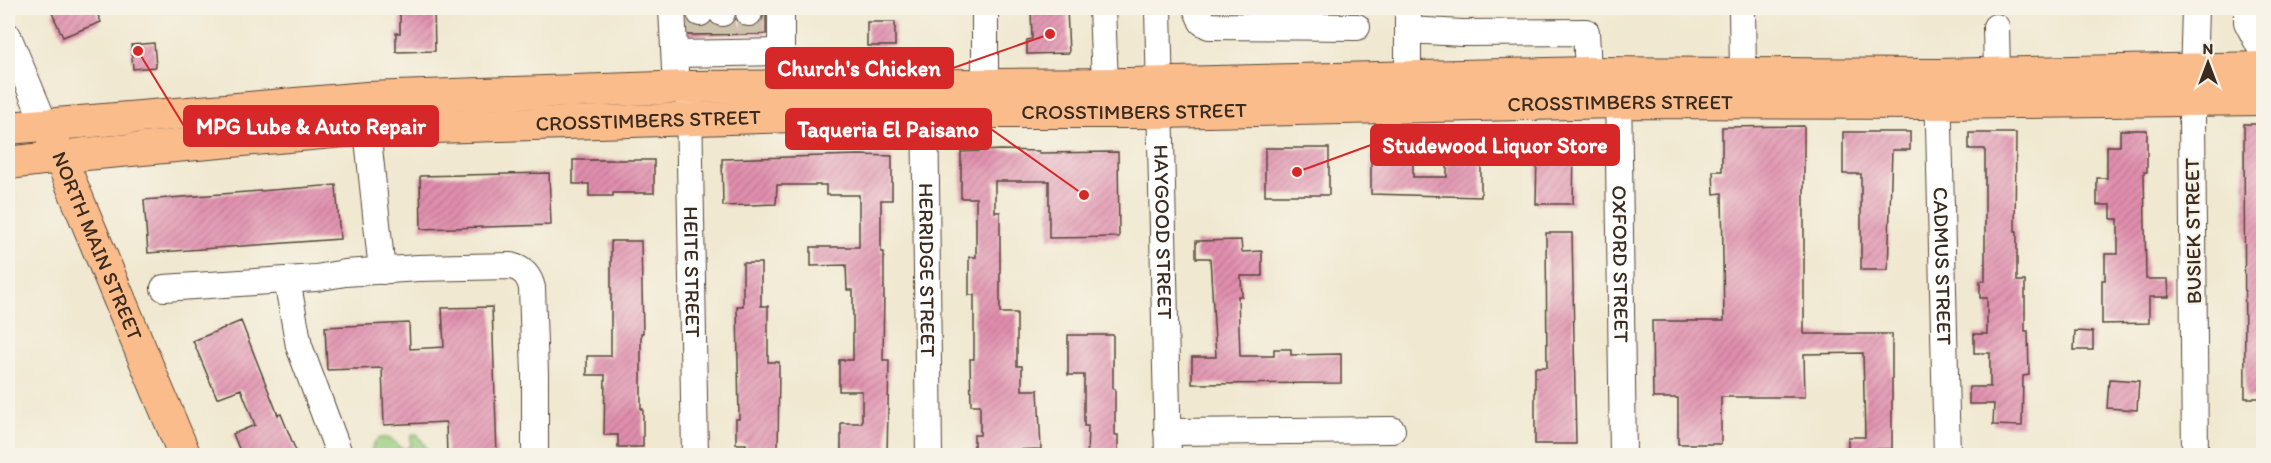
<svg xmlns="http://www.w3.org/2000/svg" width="2271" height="463" font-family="Itim,sans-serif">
	<defs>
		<pattern id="building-hatch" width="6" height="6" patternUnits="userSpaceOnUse" patternTransform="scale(1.5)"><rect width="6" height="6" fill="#e18fae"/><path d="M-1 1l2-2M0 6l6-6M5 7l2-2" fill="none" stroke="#b8758d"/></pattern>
	</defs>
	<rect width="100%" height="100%" fill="#f7f3e8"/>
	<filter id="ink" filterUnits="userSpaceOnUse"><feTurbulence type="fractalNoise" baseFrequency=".0167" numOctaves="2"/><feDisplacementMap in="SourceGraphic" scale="12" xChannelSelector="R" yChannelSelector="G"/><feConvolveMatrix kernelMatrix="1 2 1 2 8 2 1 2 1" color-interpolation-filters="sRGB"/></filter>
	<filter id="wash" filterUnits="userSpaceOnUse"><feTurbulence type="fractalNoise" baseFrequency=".008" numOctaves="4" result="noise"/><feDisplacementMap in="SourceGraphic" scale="24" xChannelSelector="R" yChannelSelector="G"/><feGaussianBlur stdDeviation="1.35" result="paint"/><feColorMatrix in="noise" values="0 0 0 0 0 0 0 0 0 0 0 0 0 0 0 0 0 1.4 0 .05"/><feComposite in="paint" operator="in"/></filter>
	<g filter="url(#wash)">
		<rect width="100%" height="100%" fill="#f0e8d0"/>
		<path fill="#99cf81" stroke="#6a7c50" stroke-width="1.5" d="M417,434L429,452L428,455H371C372,435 389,432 400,448L406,449L411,445V435Z"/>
		<g id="blocks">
			<path fill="url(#building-hatch)" d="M55,8H95L101,22L63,37L52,13L56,12Z
				M400,8H434L435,51L396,52V33H400Z
				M1067,9L1069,53L1027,54V40L1032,39L1031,10Z
				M764,12H766V34L688,35V21L693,26L699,28L707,26L711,23L715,26L723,28L730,26L735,19L741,26L750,28L756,26L762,21Z
				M867,22H895V46H867Z
				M154,43L156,67L133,69L131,45Z
				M2244,124H2264V398H2245Z
				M1804,126V334H1892V449H1877V456H1848V437H1865L1863,353L1804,354L1805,397H1721V444H1678V398H1653L1652,321H1724L1722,193L1714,194L1713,171H1722V127Z
				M2120,130H2147V172H2144L2146,279H2168L2169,297H2149V323L2102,324V280H2105V254H2118V219H2111V205H2097V178H2107V146H2120Z
				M1843,132H1910V150H1892L1888,270H1861V174H1843Z
				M1969,133H2016L2015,231H2017V281H2025V331H2028L2029,375L2023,376L2022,426L1993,425L1994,404H1969V387H1990V353H1974V334H1987V298H1980V281H1985V149H1969Z
				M1265,148H1329V195H1265Z
				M1001,150L1039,151V153L1118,152L1119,237L1049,238V181H995V212H1000V313H1017V366H1022V390H1038L1041,449L1013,450V456H974V435H980V405H971L970,359H974V295H969V257H976V198H961V152Z
				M1537,151H1574L1573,204H1536Z
				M1371,154H1413V177H1447V156H1481V197L1371,194Z
				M859,155L892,156V200H881V252H884V290L883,360H889L887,456H841V423H862V391H839V360H853V290H847L846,265L811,266V247H859V195H826V185H777L776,204L723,206L722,159Z
				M573,160H654V193H613V196H589V184H573Z
				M549,173L551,225L421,229L420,176Z
				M336,185L340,239L148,253L144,200Z
				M1546,233H1572L1576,444H1535V367H1547Z
				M1241,240L1242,252L1262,251V276H1241L1242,296H1238L1240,356H1274V349H1291V355L1341,354V383L1192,384V357H1216L1210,258H1196V241Z
				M611,241H641L643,333H641V409H643V447H618V435H604L605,375H587V356H611Z
				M743,263H761V306H768V362H779L778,456H746V444H736V419H739L737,306H743Z
				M492,307L497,456H447L446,422L384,425L382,368L327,370L325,327L409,323L410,349L444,347L442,308Z
				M241,321L278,415L281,414L298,456H242L233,434L255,425L241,389L217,398L193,341Z
				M2075,331L2093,332V350H2074Z
				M1068,335H1113V389H1115V435H1118V456H1087L1088,426H1084V375H1068Z
				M2109,379L2139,381L2137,410L2107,408Z"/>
		</g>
	</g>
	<g filter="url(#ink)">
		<use href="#blocks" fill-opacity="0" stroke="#564639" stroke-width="1.5"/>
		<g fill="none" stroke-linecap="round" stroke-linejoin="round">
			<path stroke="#ccc2ac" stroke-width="26" stroke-dasharray="26 13" stroke-linecap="butt" d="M700,13V34
				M722,13V34
				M749,13L750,34"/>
			<g stroke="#564639" stroke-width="28">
				<g id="minor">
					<path d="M672,8L675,69"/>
					<path d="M700,8V13"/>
					<path d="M722,8V13"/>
					<path d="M749,8V13"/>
					<path d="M985,8V84"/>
					<path d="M1102,8L1105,83"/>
					<path id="s1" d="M1158,8L1168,456"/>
					<path d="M1196,8L1202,22L1209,26L1357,27"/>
					<path d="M1408,8V97"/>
					<path d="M1742,8L1743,73"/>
					<path d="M2247,8V22L2262,51L2263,68"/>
					<path d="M1996,27L1997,73"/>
					<path d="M1408,30L1462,33L1586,32L1588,73"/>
					<path d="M8,36L45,125"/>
					<path d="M675,54L781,52"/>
					<path id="s2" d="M1618,84L1623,456"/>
					<path id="s3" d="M1938,84L1947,456"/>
					<path d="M781,86V8"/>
					<path id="s4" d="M925,93L929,456"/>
					<path id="s5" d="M689,102L695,456"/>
					<path d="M367,129L382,271"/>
					<path d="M287,280L299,346L340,456"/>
					<path d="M164,288L316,278L345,273L418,268L511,266C523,269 529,275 532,288L535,374V456"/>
					<path d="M1167,432L1392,430"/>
					<path d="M2195,456L2192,115L2195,8"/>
				</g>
			</g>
			<g stroke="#564639" stroke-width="34">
				<g id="major">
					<path d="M8,128L367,98L689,87L1131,84L1588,73L1937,75L2264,68"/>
					<path id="s6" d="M52,138L185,456"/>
					<path id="s7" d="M8,163L86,154L367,129L926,112H1160L1618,102L1939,103L2264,99"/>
				</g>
			</g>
			<use href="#minor" stroke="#fff" stroke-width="26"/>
			<use href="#major" stroke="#fabc8b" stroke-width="32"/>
		</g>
	</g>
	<g text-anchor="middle" stroke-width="4.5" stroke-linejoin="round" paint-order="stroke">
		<g font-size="21" fill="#3b2a1e" stroke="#f7f3e8">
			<text dy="7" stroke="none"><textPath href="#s7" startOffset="1614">CROSSTIMBERS STREET</textPath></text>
			<text dy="7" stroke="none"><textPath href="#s7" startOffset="1128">CROSSTIMBERS STREET</textPath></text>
			<text dy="7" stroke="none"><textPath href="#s7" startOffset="642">CROSSTIMBERS STREET</textPath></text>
			<text dy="7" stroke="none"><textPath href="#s1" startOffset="224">HAYGOOD STREET</textPath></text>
			<text transform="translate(2193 231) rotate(-91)" y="7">BUSIEK STREET</text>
			<text dy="7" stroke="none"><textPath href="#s6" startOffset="117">NORTH MAIN STREET</textPath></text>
			<text dy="7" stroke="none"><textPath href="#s2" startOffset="180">OXFORD STREET</textPath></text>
			<text dy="7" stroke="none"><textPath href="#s3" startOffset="182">CADMUS STREET</textPath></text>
			<text dy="7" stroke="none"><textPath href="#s4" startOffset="177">HERRIDGE STREET</textPath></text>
			<text dy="7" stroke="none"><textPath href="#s5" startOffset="170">HEITE STREET</textPath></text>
		</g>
	</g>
	<path fill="none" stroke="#d62828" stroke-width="2" d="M1050 34L953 68M138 51L184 126M1084 195L991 129M1297 172L1371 145"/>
	<g fill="#d62828" stroke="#f7f3e8" stroke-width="2">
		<circle cx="1050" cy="34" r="6"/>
		<circle cx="138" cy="51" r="6"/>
		<circle cx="1084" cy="195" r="6"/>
		<circle cx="1297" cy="172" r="6"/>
	</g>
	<g fill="#d62828" stroke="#d62828" stroke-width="2">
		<rect x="766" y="48" width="187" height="40" rx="6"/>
		<rect x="184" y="106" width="254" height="40" rx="6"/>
		<rect x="786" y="109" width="205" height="40" rx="6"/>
		<rect x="1371" y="125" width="248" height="40" rx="6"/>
	</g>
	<g font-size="22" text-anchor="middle" font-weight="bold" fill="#fff">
		<text x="859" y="76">Church's Chicken</text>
		<text x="311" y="134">MPG Lube &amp; Auto Repair</text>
		<text x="888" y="137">Taqueria El Paisano</text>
		<text x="1495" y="153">Studewood Liquor Store</text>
	</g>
	<rect width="2271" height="463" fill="none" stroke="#f7f3e8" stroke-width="30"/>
	<g transform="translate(2208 63)" stroke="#f7f3e8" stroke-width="4.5" paint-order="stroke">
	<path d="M0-4.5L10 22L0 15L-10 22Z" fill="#3b2a1e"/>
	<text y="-9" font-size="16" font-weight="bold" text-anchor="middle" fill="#3b2a1e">N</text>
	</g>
</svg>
